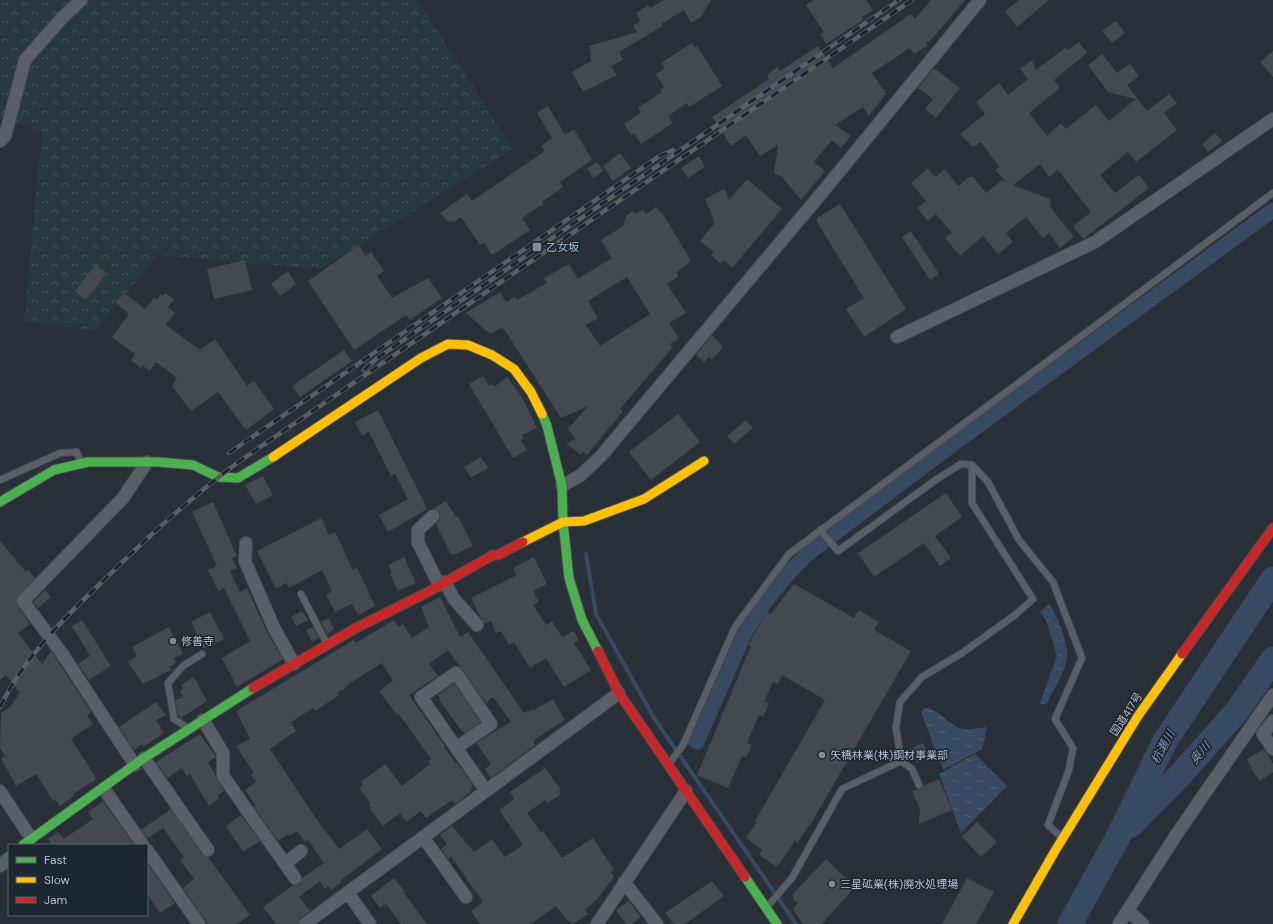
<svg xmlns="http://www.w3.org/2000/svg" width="1273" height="924" font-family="'DM Sans','Noto Sans JP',sans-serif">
	<defs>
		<pattern id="forest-crowns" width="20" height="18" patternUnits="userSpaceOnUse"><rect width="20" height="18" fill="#273a3e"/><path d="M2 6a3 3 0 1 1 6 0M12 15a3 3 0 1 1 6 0" fill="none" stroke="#445559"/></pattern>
		<pattern id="water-ripples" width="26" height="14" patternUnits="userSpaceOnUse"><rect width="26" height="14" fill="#384963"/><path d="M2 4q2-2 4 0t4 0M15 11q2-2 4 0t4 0" fill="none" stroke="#526178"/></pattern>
	</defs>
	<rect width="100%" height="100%" fill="#2a3038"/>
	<path fill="url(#forest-crowns)" d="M0,0H418L513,149L321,269L158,255L97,330L24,322L42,132L0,117Z"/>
	<path fill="url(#water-ripples)" d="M1049,604C1057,615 1070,647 1067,660C1064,673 1053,691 1047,703L1039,705L1057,656L1046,620L1040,612Z
		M925,708C940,709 948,726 963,729C970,730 979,728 986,727L987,729L982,749L943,770L921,712Z
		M975,754L1007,786L961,833L939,774Z"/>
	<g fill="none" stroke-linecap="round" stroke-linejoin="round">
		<path stroke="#384963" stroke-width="4" d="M586,554L596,614L654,718L796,924"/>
		<path stroke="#384963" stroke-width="15" d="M692,738L697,742L743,637C759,608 785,574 810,552L948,448L1273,210"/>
		<path stroke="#384963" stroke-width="25" d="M1131,825L1181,774L1237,711L1273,659
			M1070,924L1117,839L1165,741L1273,579"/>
	</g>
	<path fill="#444950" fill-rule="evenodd" d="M664,0H711L701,17L691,23L684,10L661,24L663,26L619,52L623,60L611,66L617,75L583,92L572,72L591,61L589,46L637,32L633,26L640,21L636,13L648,5L650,8Z
		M814,0H866L873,10L862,17L863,20L826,44L820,34L824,32L806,5Z
		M931,0H965L931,40L926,43L927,46L914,54L910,48L872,73L886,94L869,116L863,107L835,125L851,136L841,148L832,140L814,162L825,171L801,200L782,177L774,173L778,145L760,156L746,135L731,146L712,117L769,79L767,75L777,67L780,71L818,46L833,68L911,14L915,19Z
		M1019,0H1049L1017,27L1005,11Z
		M1116,21L1125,33L1112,43L1102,31Z
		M1079,42L1087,53L1054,80L1060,88L1029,113L1047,136L1061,123L1066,129L1096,105L1109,121L1136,99L1108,92L1088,65L1102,54L1117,73L1130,64L1139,76L1127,85L1147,111L1169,94L1177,103L1164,113L1177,130L1136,162L1128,152L1100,175L1115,193L1139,175L1149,188L1083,239L1073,226L1091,212L1058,170L1049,177L1040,164L1013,185L1050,199L1051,208L1074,237L1060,248L1049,233L1043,238L1026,217L1006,233L1013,242L998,254L983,236L960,256L945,238L952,233L936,214L928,221L917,208L926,201L911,183L928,168L935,177L945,169L958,186L969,177H973L986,193L1002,180L1007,182L995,170L999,167L981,142L973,147L960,134L985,114L976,102L999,83L1008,95L1028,79L1020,69L1032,60L1036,70L1066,47L1068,50Z
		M692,43L695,48L697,46L722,86L689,107L687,103L668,116L673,123L641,144L634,133L631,135L624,124L641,113L638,108L662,92L660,90L664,87L656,74L665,68L661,63Z
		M1273,51V77L1260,62Z
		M934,68L960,88L936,118L925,109L933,99L918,88Z
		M548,106L565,135L574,129L592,160L560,182L563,187L542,202L543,204L522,218L530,230L492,255L484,243L480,245L461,217L455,222L447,221L440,213L467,194L472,201L545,151L541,146L552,138L537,113Z
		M1215,133L1222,141L1208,152L1202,144Z
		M620,153L631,168L613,181L603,166Z
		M699,156L705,167L688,178L681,168Z
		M597,162L603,171L593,178L587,168Z
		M747,179L782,209L732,268L724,260L721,264L711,255L714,252L700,241L715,223L705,199L724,189L729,200Z
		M840,204L906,309L864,337L846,309L864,298L817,222V218Z
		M656,207L665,217L691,261L676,273L679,276L667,284L686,313L669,323L679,338L670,344L672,348L620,409L623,411L587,455L583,452L581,455L567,444L575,439L568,429L588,406L561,418L504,329L501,328L490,334L466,313L500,292L506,302L515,297L517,300L547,283L544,278L569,264L578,279L612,258L601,240L623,226L626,216L633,211L635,214L643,210L646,214ZM627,277L650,314L600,346L586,325L598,318L588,301Z
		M911,231L939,274L930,280L902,237Z
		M359,245L366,256L371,252L384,271L377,276L392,298L428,278L442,298L410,320L406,315L354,350L308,281Z
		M245,260L252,290L214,299L207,269Z
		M95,265L107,273L86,300L75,291Z
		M288,271L296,284L280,296L271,284Z
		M124,293L145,309L154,298L157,300L161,294L163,296L165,293L174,299L168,307L175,313L166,325L200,350L215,339L247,386L254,381L274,409L246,430L218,392L191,411L172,386L177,378L156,362L150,371L142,365L141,368L131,360L135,354L112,337L129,314L116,303Z
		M712,335L723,347L712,360L709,357L704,362L696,355Z
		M344,350L352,361L300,397L292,386Z
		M483,376L489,386L492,384L494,387L507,377L522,397L537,428L522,435L524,438L521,440L527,450L513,458L469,384Z
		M378,410L427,509L388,532L379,515L408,499L395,474L391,476L369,432L362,436L355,422Z
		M678,414L700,442L651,480L629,452Z
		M746,420L753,428L734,444L727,436Z
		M481,457L488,468L471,478L464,467Z
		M263,476L273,495L256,504L245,485Z
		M946,493L962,517L935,536L951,558L940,566L924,543L874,577L858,553Z
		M446,501L456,517L458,516L473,546L454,555V553L451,555L436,524L440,519V514L438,511L433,509Z
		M213,502L237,556L232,558L237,568L230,571L240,592L247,588L267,632L283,659L237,687L222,658L250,641L224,588L218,591L208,570L217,566L192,512Z
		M321,518L329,535L335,532L353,570L357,568L375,606L358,615L352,604L335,612L326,595L332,591L322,570L289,588L286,583L276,589L257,551Z
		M0,541L26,572L28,570L35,578L16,599L17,605L30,624L18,633L42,664L51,651L91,712L87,715L93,724L71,739L95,776V780L73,794L74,796L60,806L56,800L53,801L36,774L16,786L1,758L5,756L0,748L1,713L10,707L20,693L6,675L0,680Z
		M404,557L416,583L398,591L390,574L392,573L388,565Z
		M534,557L547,584L533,591L539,602L533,605L546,625L552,621L562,637L574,631L579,640L574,643L591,670L564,687L546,658L530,668L514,642L509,645L501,631L496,633L491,621L484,624L471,598L517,575L513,568Z
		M794,584L854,618L859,610L879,622L874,630L911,651L809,827L808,826L798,843L795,841L777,867L759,855L762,850L746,838L757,822L755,821L766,802L825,700L782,675L778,684L773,682L764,702L769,703L763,717L759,715L747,743L752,745L746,758L742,756L728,788L697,775L751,646L748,645L767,612L771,614Z
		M45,590L51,597L38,608L33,602Z
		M440,597L460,637L468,632L524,713L533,709L534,710L553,699L565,720L535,739V740L533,741L535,745L491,778L485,769L491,764L476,743L511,722L493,697L486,703L448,650L429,664L438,676L409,695L445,746L444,747L456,764L457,763L473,785L471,786L473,788L469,790L471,792L455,804L452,800L426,818L421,811L406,822L400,813L383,826L370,809L372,808L369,804L370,803L359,788L363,785L361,782L385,764L402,786L430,764L428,762L431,759L399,714L397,715L379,691L393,681L382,663L347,685L348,686L337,693L339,695L315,711L313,708L291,722L296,731L270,749L315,817L339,849L367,829L382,849L340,881L341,883L331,890L328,886L325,889L320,881L299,897L310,911L299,919L298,924H276L263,907L293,885L300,884L302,878L324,863L308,840L305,842L297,831L289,836L288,834L278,841L254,807L256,806L245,790L256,782L251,775L254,773L236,746L250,739L236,711L354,640L356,643L394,620L398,627L403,624L412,638L429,627L421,607Z
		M302,611L308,620L296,626L291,617Z
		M210,612L224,639L204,649L191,622Z
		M329,618L334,629L327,634L321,622Z
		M82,620L111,666L89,680L78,664L90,656L72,626Z
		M169,627L183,654L174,658L176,663L169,667L171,670L143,684L128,662L137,656L132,647Z
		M313,627L319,638L312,642L306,630Z
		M194,677L207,701L181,718L178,715L175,700L183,697L180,691L183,688L181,685Z
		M454,683L481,722L464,734L439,700L440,698L438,695Z
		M156,702L166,715L156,720L164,733L143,747L142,744L134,750L119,727Z
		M200,734L216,757L208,762L224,791L218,795L219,798L209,806L190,774L187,776L182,768L167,778L156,762Z
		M923,743L930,757L917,763L910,749Z
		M1264,749L1273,764V772L1260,781L1251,769L1252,768L1247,759Z
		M545,768L561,790L559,791L561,794L548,803L545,800L527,813L541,832L543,831L562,858L593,838L614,870L611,872L614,877L598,898L585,910L588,914L573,924L567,920L556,906L531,924H480L471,911L483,902L451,856L448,859L441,849L447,844L440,835L452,826L474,852L492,839L505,857L523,845L499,810L514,799L510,792Z
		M939,779L952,810L919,824L920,809L912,791L921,789L923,786Z
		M103,801L134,845H52L48,839L58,832L64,839L93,819L88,812Z
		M171,809L202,854L208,857L250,915L237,924H208L183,888L194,879L180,860L184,857L163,828L148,838L141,830Z
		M241,815L260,841L243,852L226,826Z
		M977,822L997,842L981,857L962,837Z
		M826,859L855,887L822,924H803L793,909L798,903L793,899V894Z
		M147,863L175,903L160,913L147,894Z
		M394,878L405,892L404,893L427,924H401L386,904L380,908L371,896Z
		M967,878L994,892L976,924H942Z
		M712,881L724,896L685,924H674L665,913Z
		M629,901L641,917L632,924H626L616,910Z"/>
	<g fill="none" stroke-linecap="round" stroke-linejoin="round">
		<g stroke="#484c53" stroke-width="8">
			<path id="lane" d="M972,465L988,482L1019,540L1053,582L1082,658L1055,719L1073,748L1069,770L1048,825L1059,835
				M0,480L60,453L77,452L81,462
				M820,530L838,551L937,479L961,464L972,465V503L1033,599L1015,615L962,653L922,677L900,702L896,727L901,761
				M301,594L327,644
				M188,728L174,719L168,683L183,666L202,654
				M669,764L683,745L735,627L789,554L1273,193
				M767,907L792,878L842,789L901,761L912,769L919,785"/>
		</g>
		<g stroke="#484c53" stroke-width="14">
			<path id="street" d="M0,141L5,136L25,60L62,18L81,0
				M897,337L1095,242L1273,119
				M562,486L581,475L601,456L825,189L980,0
				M433,516L418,530V542L439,585
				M246,543L245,561L274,628L294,664
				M445,582L454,599L477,625
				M203,720L223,753V776L295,878
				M1273,721L1263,734L1273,749
				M456,748L491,724L456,673L421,697L486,791
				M144,758L208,850
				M135,765L63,655L23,601L123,498L147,462
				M104,789L143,845
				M0,791L31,838
				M423,837L466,897
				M147,850L199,924
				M285,864L301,851
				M0,866L9,858
				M624,882L657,924
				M348,893L370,924
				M1128,911L1143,924
				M305,924L619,693
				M597,924L686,791
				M1119,924L1176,835L1273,695"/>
		</g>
		<g stroke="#484c53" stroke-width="11">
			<path id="fast" d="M542,414L547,426L562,486L563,522L569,578L582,620L598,651
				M0,502L54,470L88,462H159L193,465L218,477L238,478L273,457
				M23,845L144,758L253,688
				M745,877L777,924"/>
		</g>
		<g stroke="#484c53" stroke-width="11">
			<path id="slow" d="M273,457L421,358L448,344L468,345L492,355L514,369L531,392L542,414
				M523,542L563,522L584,521L644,499L704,461
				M1013,924L1055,851L1138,716L1182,654"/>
		</g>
		<g stroke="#484c53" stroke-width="11">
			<path id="jam" d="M598,651L619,693L745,877
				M1182,654L1273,528
				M253,688L356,628L426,593L493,555H498L523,542"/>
		</g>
		<use href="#lane" stroke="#5a5e66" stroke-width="6"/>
		<use href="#street" stroke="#5a5e66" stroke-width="12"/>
		<use href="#fast" stroke="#4caf50" stroke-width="9"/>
		<use href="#slow" stroke="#ffc107" stroke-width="9"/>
		<use href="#jam" stroke="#c62828" stroke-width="9"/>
		<g stroke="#595d64" stroke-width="4.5">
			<path id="rail" d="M364,370L376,359L899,0
				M229,453L658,157L673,150
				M0,707C24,658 62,620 101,583C144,540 188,500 237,463L912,0"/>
		</g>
		<use href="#rail" stroke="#1d2633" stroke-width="3" stroke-dasharray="9" stroke-linecap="butt"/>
	</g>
	<g fill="#848b96" stroke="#1d2633" stroke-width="1.5">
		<rect x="532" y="242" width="10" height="10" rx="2"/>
		<circle cx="173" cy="641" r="4"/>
		<circle cx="822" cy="755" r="4"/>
		<circle cx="832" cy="884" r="4"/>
	</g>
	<g text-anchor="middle" stroke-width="3" stroke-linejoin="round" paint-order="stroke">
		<g font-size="11" fill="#b4bcc9" stroke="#1d2633" text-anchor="start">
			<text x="546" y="251">乙女坂</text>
			<text x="181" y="645">修善寺</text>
			<text x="830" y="759">矢橋林業(株)鋼材事業部</text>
			<text x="840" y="888">三星砿業(株)廃水処理場</text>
		</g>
		<g font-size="11" fill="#b4bcc9" stroke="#1d2633">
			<text transform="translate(1126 714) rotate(-57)" y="4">国道417号</text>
		</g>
		<g font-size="12" font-style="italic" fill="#7c92b1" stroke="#1d2633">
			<text transform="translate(1163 747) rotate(-61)" y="4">杭瀬川</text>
			<text transform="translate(1200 753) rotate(-49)" y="4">奥川</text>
		</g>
	</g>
	<rect x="8" y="844" width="140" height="72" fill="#1d2633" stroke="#59626f"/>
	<rect x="16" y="857" width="20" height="6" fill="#4caf50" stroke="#59626f"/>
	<text x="44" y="864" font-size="12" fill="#b4bcc9">Fast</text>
	<rect x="16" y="877" width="20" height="6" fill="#ffc107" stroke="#59626f"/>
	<text x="44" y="884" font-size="12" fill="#b4bcc9">Slow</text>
	<rect x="16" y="897" width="20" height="6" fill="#c62828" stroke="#59626f"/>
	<text x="44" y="904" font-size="12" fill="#b4bcc9">Jam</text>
</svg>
